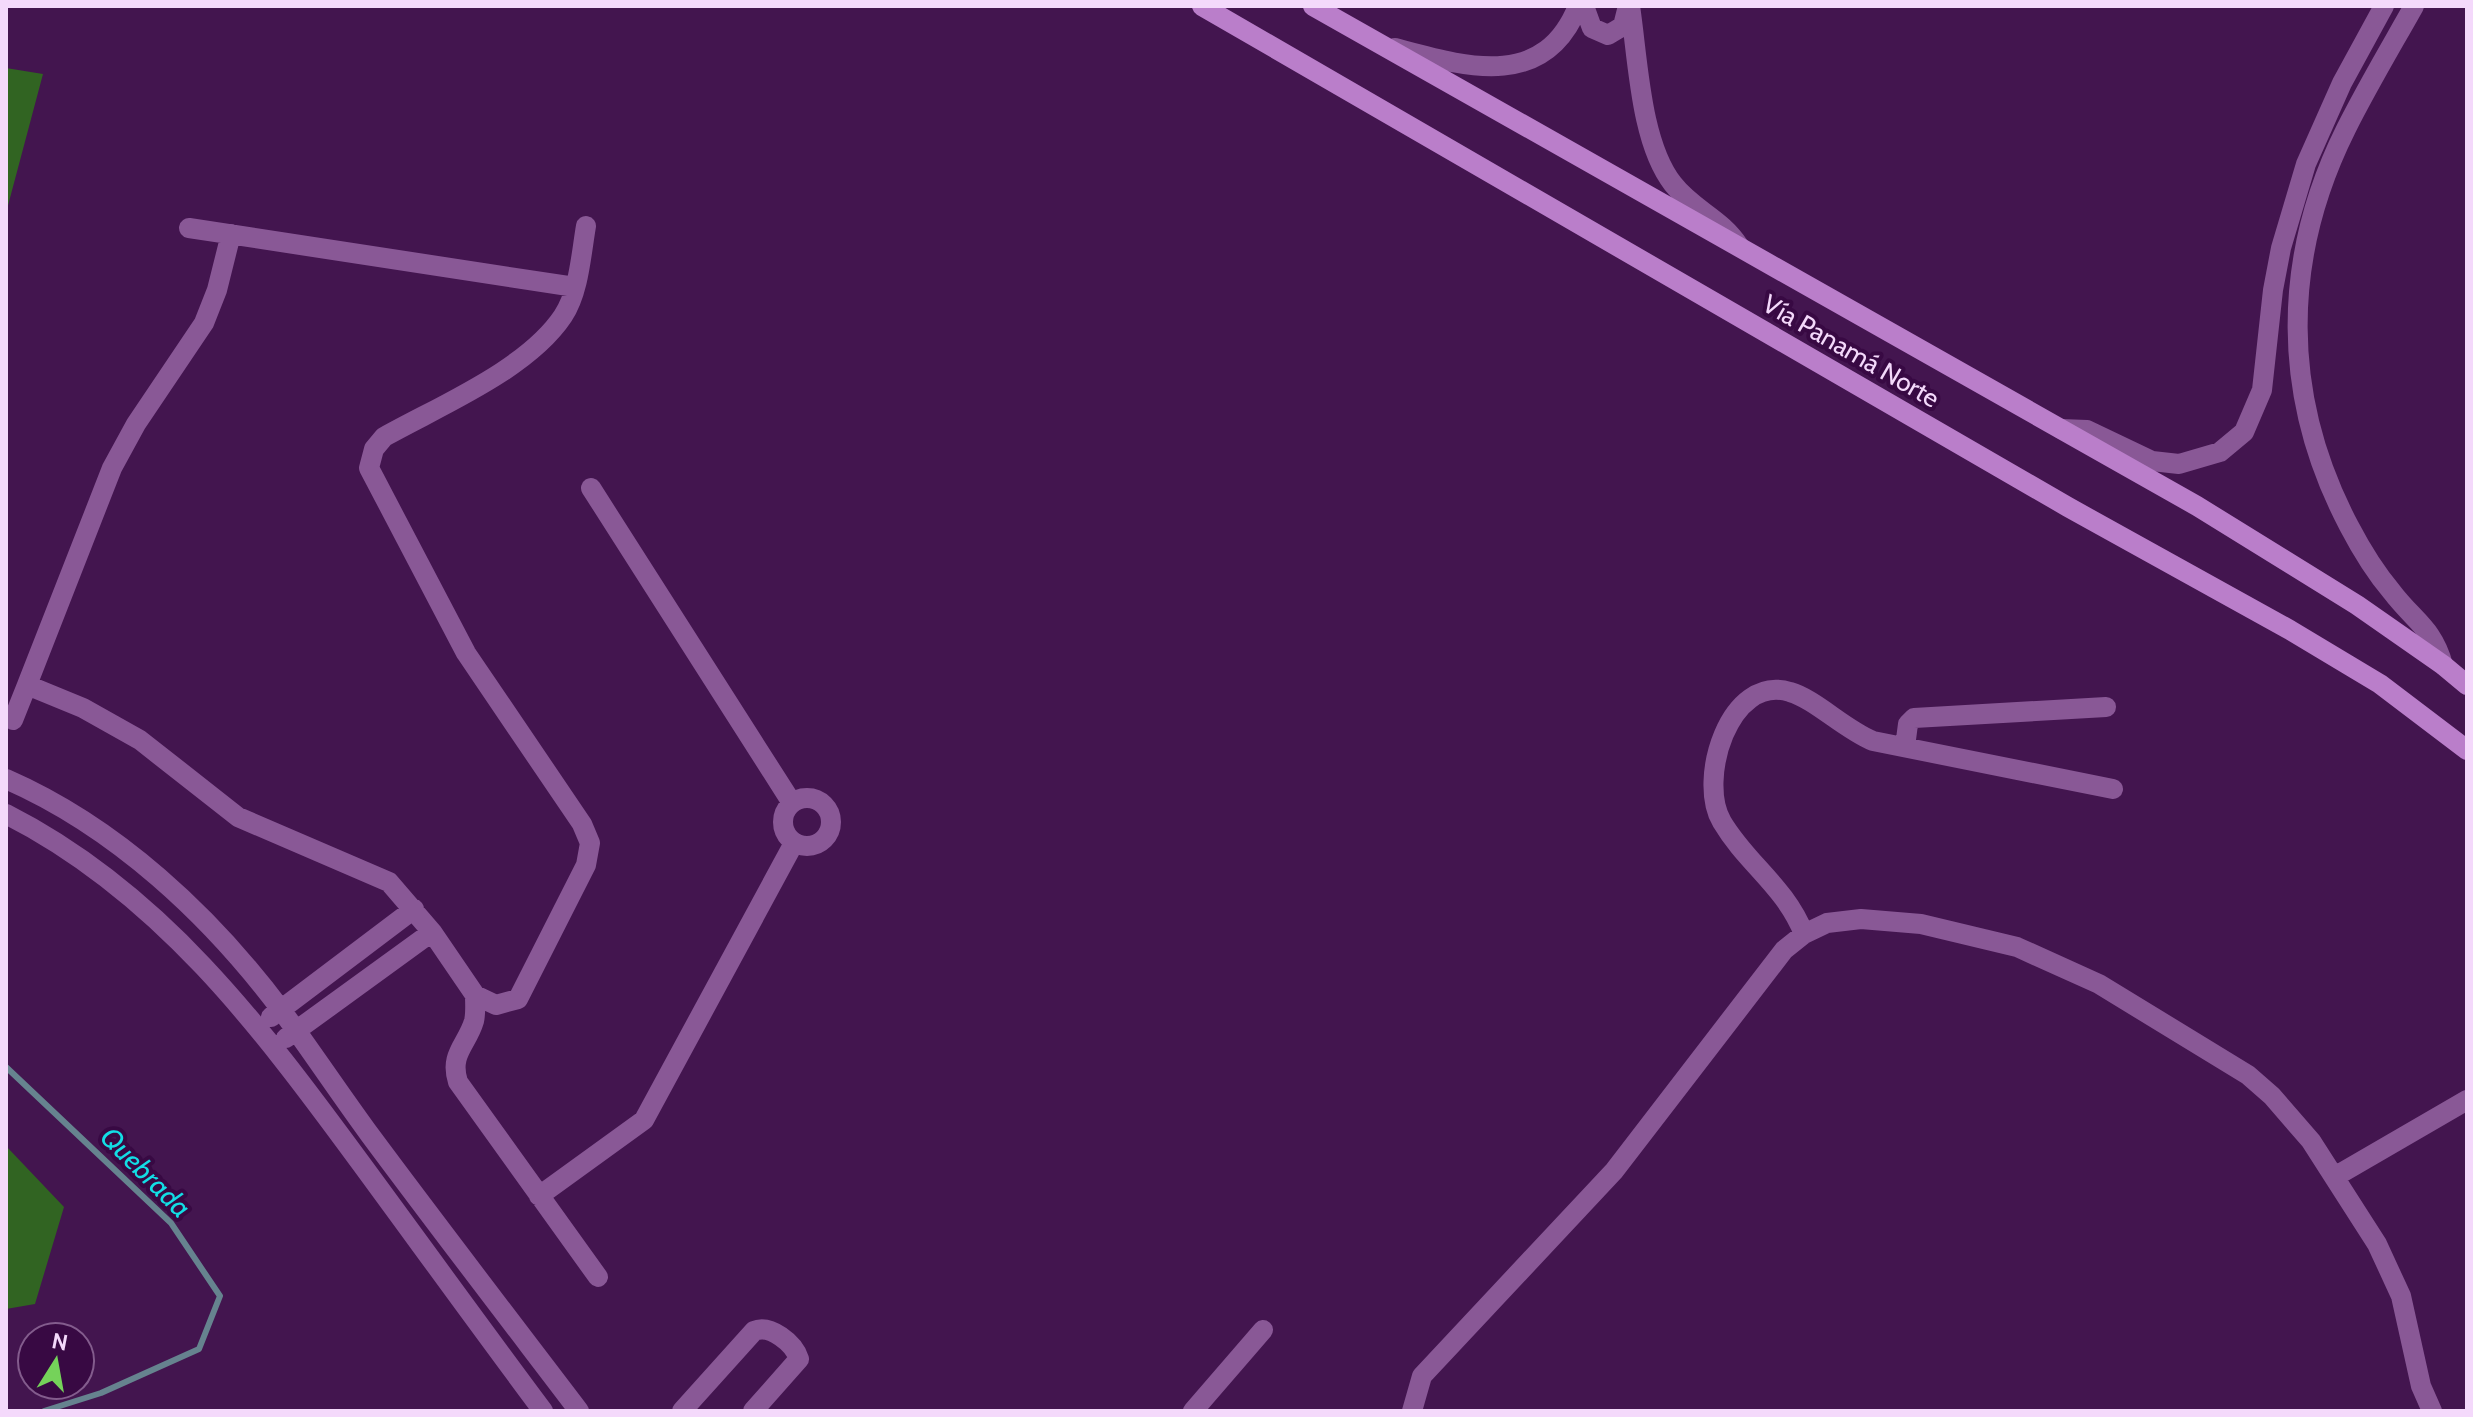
<svg xmlns="http://www.w3.org/2000/svg" width="2473" height="1417" font-family="Cabin,sans-serif">
	<rect width="100%" height="100%" fill="#43154f"/>
	<path fill="#316422" d="M6,68L43,74L6,213Z
		M6,1146L64,1207L35,1304L6,1309Z"/>
	<g fill="none" stroke-linecap="round" stroke-linejoin="round">
		<path stroke="#66838f" stroke-width="6" d="M6,1067L171,1223L220,1296L199,1349L101,1393L44,1411"/>
		<path stroke="#895896" stroke-width="20" d="M1584,6L1592,28L1608,35L1623,26L1628,6
			M1630,6C1638,58 1640,142 1673,184C1693,210 1721,218 1739,246
			M2414,6C2391,47 2367,87 2346,129C2281,259 2281,397 2349,526C2361,549 2375,572 2392,592C2414,621 2433,628 2443,665
			M1395,48C1463,66 1544,92 1578,6
			M189,228L575,287
			M231,234L217,290L204,323L136,424L112,468L27,685L83,708L140,740L238,817L389,882L432,932L475,995L496,1005L518,999L586,865L590,843L582,824L466,653L369,468L374,449L384,437C439,406 527,370 563,316C579,292 581,255 586,226
			M2061,429L2087,430L2152,461L2179,464L2220,452L2244,432L2262,390L2273,290L2281,248L2306,164L2342,83L2384,6
			M591,488L792,803
			M13,720L27,685
			M1905,747L1908,724L1914,718L2106,707
			M6,779C116,827 211,916 282,1011C312,1052 340,1094 370,1135C439,1228 509,1319 579,1411
			M783 822a24 24 0 1 1 48 0a24 24 0 1 1-48 0Z
			M6,814C160,892 260,1026 360,1162C421,1245 481,1328 543,1411
			M1804,934C1785,886 1747,864 1722,822C1697,781 1729,673 1790,692C1815,699 1844,729 1873,741L2113,789
			M475,995C475,1003 476,1013 474,1021C467,1045 449,1054 458,1082L598,1277
			M271,1017L414,909
			M286,1038L432,932
			M2336,1176L2467,1100
			M539,1196L644,1120L794,843
			M682,1411L754,1331C770,1324 794,1343 799,1359L753,1411
			M1193,1411L1263,1330
			M1412,1411L1422,1376L1614,1171L1784,950L1804,934L1827,923L1861,919L1921,924L2017,947L2099,984L2248,1075L2272,1096L2311,1141L2377,1244L2401,1296L2421,1386L2432,1411"/>
		<path stroke="#ba7eca" stroke-width="20" d="M1202,6L2068,507L2290,630L2380,684L2467,750
			M1313,6L2197,506L2357,605L2443,665L2467,685"/>
	</g>
	<g text-anchor="middle" stroke-width="8" stroke-linejoin="round" paint-order="stroke">
		<g font-size="26" fill="#f4d9fb" stroke="#380943">
			<text transform="translate(1851 351) rotate(30)" y="9">Vía Panamá Norte</text>
		</g>
		<g font-size="28" font-style="italic" fill="#13dde5" stroke="#380943">
			<text transform="translate(146 1172) rotate(45)" y="10">Quebrada</text>
		</g>
	</g>
	<rect width="2473" height="1417" fill="none" stroke="#f4d9fb" stroke-width="16"/>
	<g transform="translate(56 1361) rotate(11)"><circle r="38" fill="#380943" stroke="#835c8d" stroke-width="2"/>
	<path d="M0-6L14 30L0 20L-14 30Z" fill="#75d25a"/>
	<text y="-12" font-size="22" font-weight="bold" text-anchor="middle" fill="#f4d9fb">N</text>
	</g>
</svg>
